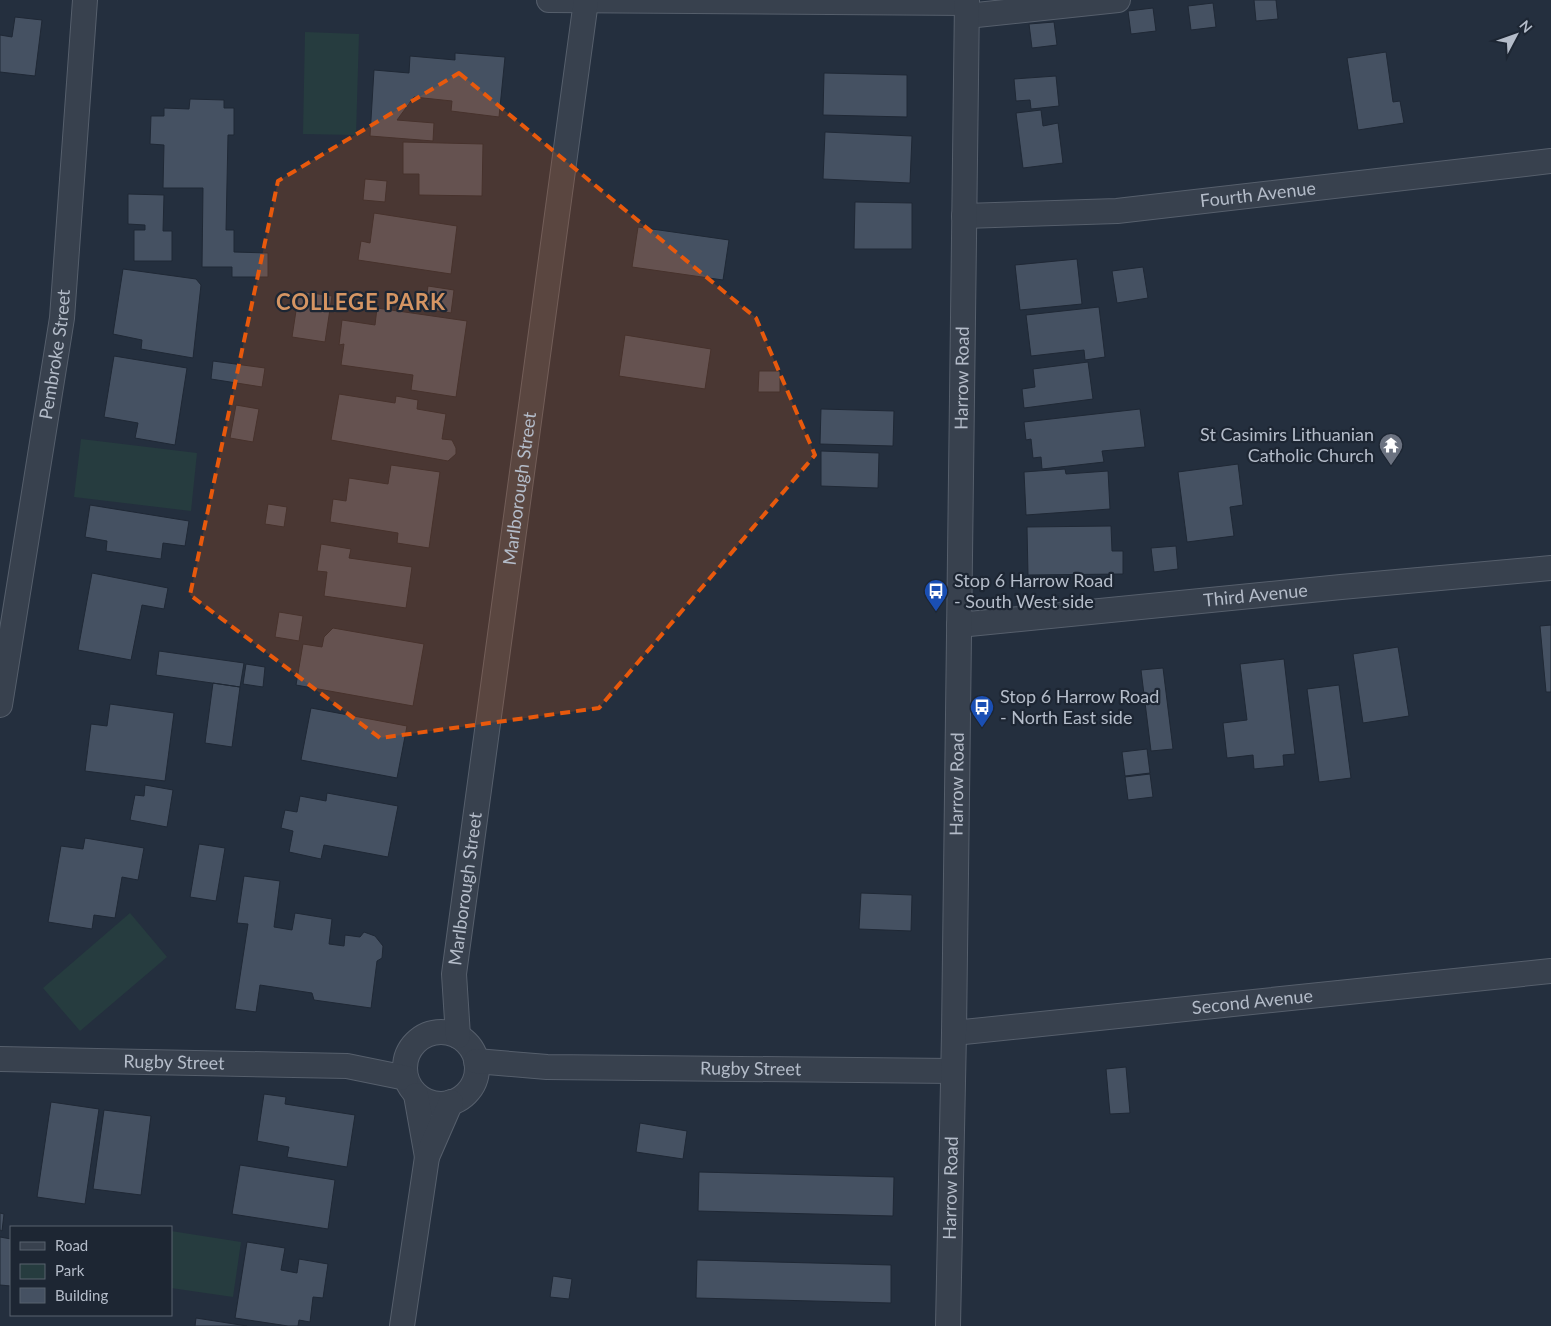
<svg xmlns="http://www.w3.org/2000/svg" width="1551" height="1326" font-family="Lato,sans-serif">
	<rect width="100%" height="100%" fill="#242f3e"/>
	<path fill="#263c3f" d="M305,32L359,34L356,135L303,134Z
		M81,439L197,453L191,511L74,497Z
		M130,913L167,957L80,1031L43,988Z
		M171,1231L241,1242L233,1297L171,1288Z"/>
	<path fill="#455162" stroke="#1f2835" d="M1254,0H1276L1278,19L1256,21Z
		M1213,3L1216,27L1191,30L1188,6Z
		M1153,8L1156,31L1131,34L1128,11Z
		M15,17L42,20L35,76L0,72V35L12,37Z
		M1054,22L1057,45L1032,48L1029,24Z
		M1386,52L1393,102L1400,101L1404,123L1358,130L1347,58Z
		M455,53L505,57L499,117L451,111L452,101L414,97L397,120L434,123L433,141L370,136L374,70L409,73L410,56L455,60Z
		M824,73L907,75V117L823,115Z
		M1056,76L1059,106L1031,109L1030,100L1016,101L1014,79Z
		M190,99L224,100V108H234V135H228L226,230H234V252L268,253V277H232V267H202L203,188H163L164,145L150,144L151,116H164V108L189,109Z
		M1041,110L1043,126L1058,123L1063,163L1023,168L1016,113Z
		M825,132L912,136L910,183L823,179Z
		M403,142L483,144L482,196L419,195V174H403Z
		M365,179L387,181L385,202L363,200Z
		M128,194L164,195L163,231H172V261H134V230H145V225L128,224Z
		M855,202L912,203V249H854Z
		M374,213L457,226L451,274L358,260L361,241L370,243Z
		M638,227L729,240L723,280L632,267Z
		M1077,259L1082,304L1020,310L1015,265Z
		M1143,267L1148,298L1117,303L1112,271Z
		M123,269L196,279L201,285L193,358L141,349L142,340L113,334Z
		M428,286L454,290L451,313L425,309Z
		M299,291L332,296L325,342L292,337Z
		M1099,307L1105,357L1085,360L1084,350L1031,356L1026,315Z
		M377,308L467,321L456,397L411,390L413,375L341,365L344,344L339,345L342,320L375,325Z
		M625,335L711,349L705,389L619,376Z
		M114,356L187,368L175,445L135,438L138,423L104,417Z
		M213,361L265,368L262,387L211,379Z
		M1088,362L1093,399L1024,408L1022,389L1035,387L1033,369Z
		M759,371H780V392H758Z
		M339,394L395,403L396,396L418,400L417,409L446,414L442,439L452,440L456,448V454L448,461L331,440Z
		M236,405L259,409L253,442L230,438Z
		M821,409L894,411L893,446L820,444Z
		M1140,409L1145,447L1102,451L1104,462L1042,469L1041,457L1033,458L1031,439L1026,440L1024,422Z
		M821,451L879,453L878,488L821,486Z
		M1238,464L1243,505L1230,507L1234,536L1187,542L1178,472Z
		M391,465L440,472L429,548L397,543L398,533L330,522L333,499L346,501L349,478L388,484Z
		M1065,469L1066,474L1108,471L1110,509L1026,515L1024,472Z
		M268,504L287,507L284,527L265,524Z
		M90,505L189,521L185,546L163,543L161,559L106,551L107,541L85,537Z
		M1111,526L1112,551H1123V574L1028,575L1027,527Z
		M321,544L351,549L349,558L412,567L406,608L324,596L327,572L317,571Z
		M1176,546L1178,569L1154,572L1151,548Z
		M92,573L168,588L164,609L142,605L131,660L78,650Z
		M279,612L303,616L299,641L275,637Z
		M1551,625V692H1546L1540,626Z
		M333,628L424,644L413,706L296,685L303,644L322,647L324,637Z
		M1398,647L1409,716L1363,723L1353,654Z
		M159,651L244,663L240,687L156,675Z
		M1284,659L1295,754L1283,755L1284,766L1254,769L1253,755L1227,758L1223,723L1247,720L1240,664Z
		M246,664L265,667L263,687L243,684Z
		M1163,668L1173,749L1151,751L1141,670Z
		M213,683L240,687L232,747L205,743Z
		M1339,685L1351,778L1319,782L1307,689Z
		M110,704L174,713L165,781L85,771L91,724L107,726Z
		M311,708L407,726L397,778L301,760Z
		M1147,749L1150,773L1125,776L1122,752Z
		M1150,774L1153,797L1128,800L1125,777Z
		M145,785L173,790L167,827L130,820L135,795L144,796Z
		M327,793L398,806L388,857L324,845L321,859L289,852L293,831L281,828L285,810L297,812L300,796L326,801Z
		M85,838L144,848L138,880L122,877L115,918L94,915L92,929L48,922L61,846L83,849Z
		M199,844L225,848L216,901L190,897Z
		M244,876L280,881L274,927L292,930L295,913L332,919L329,944L344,946L345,935L360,937L364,932L375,936L383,946L382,958L377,961L371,1008L314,1000L312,993L260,985L256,1012L235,1009L248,924L237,923Z
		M861,893L912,895L911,931L859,929Z
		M1126,1067L1130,1113L1110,1114L1106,1069Z
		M264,1094L286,1097L285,1104L355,1115L347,1167L287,1157L289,1147L257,1141Z
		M51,1102L99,1109L85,1204L37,1197Z
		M104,1110L151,1116L141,1195L93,1189Z
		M640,1123L687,1131L683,1159L636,1152Z
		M240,1165L335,1180L328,1229L232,1214Z
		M699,1172L894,1177L893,1216L698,1211Z
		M0,1213L4,1214L2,1231L0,1230Z
		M0,1237L11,1239V1286L0,1285Z
		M247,1242L285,1248L281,1270L297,1273L299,1259L328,1264L323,1298L313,1297L310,1322L299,1320L298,1326H288L235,1318Z
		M697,1260L891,1265V1303L696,1298Z
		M553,1276L572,1279L569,1299L550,1297Z
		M196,1318L247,1326H195Z"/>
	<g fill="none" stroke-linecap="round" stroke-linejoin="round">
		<g stroke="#565f6c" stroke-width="26">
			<g id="minor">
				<path d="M549,0L967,3"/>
				<path d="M967,16L1118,0"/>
				<path id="s1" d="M964,216L1117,211L1551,161"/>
				<path id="s2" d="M959,625L1341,587L1551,568"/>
				<path id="s3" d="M0,705L62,318L85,0"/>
				<circle cx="441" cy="1068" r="36"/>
				<path id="s4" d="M954,1033L1551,971"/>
				<path id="s5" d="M458,1036L454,974L586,1"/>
				<path id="s6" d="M0,1059L347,1066L406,1078"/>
				<path id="s7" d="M476,1061L547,1067L953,1071"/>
				<path d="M416,1095L427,1157"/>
				<path d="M402,1326L427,1157L451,1102"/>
				<path id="s8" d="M948,1326L954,1033L967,0"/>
			</g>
		</g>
		<use href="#minor" stroke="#38414e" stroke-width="24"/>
	</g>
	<path fill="#e8590c" fill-opacity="0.2" stroke="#e8590c" stroke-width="4" stroke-dasharray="10 6" stroke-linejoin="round" d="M459,73L756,318L815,455L599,708L380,738L190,595L278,181Z"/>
	<defs>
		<g id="temple-pin" transform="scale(1.25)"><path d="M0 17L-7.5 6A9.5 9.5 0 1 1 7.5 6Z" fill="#6b7280" stroke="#1d2633"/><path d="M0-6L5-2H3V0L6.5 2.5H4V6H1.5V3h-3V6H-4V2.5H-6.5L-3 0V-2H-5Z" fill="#fff"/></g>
		<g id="bus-pin" transform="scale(1.25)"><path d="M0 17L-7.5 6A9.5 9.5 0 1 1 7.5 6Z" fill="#1a4fb4" stroke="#1d2633"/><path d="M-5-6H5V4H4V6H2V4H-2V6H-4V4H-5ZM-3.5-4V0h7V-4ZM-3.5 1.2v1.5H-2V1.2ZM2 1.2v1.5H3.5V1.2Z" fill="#fff"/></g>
	</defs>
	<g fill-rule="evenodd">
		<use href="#temple-pin" x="1391" y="445"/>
		<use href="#bus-pin" x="936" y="591"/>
		<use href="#bus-pin" x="982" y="707"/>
	</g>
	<g text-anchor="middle" stroke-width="4.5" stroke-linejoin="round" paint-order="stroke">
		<g font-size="18" fill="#b4bcc9" stroke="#1d2633">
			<text dy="6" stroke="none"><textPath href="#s1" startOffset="295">Fourth Avenue</textPath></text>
			<text dy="6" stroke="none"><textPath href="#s3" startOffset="355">Pembroke Street</textPath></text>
			<text dy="6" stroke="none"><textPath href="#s8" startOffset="948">Harrow Road</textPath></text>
			<text dy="6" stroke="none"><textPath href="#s5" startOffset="552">Marlborough Street</textPath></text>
			<text dy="6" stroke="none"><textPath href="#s2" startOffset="298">Third Avenue</textPath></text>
			<text dy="6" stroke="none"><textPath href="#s8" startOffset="542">Harrow Road</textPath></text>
			<text dy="6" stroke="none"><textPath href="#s5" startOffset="148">Marlborough Street</textPath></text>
			<text dy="6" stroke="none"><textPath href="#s4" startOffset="300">Second Avenue</textPath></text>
			<text dy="6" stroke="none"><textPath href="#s6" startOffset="174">Rugby Street</textPath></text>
			<text dy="6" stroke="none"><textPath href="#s7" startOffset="275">Rugby Street</textPath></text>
			<text dy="6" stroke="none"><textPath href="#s8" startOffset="138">Harrow Road</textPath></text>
		</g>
		<g font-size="18" fill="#b4bcc9" stroke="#1d2633" text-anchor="start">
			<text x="1374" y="441" text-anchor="end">St Casimirs Lithuanian<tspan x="1374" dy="21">Catholic Church</tspan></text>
			<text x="954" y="587">Stop 6 Harrow Road<tspan x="954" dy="21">- South West side</tspan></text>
			<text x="1000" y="703">Stop 6 Harrow Road<tspan x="1000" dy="21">- North East side</tspan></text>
		</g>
		<g font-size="22" font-weight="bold" letter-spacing="1" fill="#d59563" stroke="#1d2633">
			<text x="361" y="310">COLLEGE PARK</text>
		</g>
	</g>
	<rect x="10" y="1226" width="162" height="90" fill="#1d2633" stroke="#59626f"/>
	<rect x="20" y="1242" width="25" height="8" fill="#38414e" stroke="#59626f"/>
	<text x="55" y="1251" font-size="15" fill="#b4bcc9">Road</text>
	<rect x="20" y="1264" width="25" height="15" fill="#263c3f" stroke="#59626f"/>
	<text x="55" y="1276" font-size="15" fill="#b4bcc9">Park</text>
	<rect x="20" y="1288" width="25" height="15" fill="#455162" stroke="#59626f"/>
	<text x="55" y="1301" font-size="15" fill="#b4bcc9">Building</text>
	<g transform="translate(1516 35) rotate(49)" stroke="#1d2633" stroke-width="4" paint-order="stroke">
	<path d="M0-4L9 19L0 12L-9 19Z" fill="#b4bcc9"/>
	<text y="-8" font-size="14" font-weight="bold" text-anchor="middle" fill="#b4bcc9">N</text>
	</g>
</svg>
